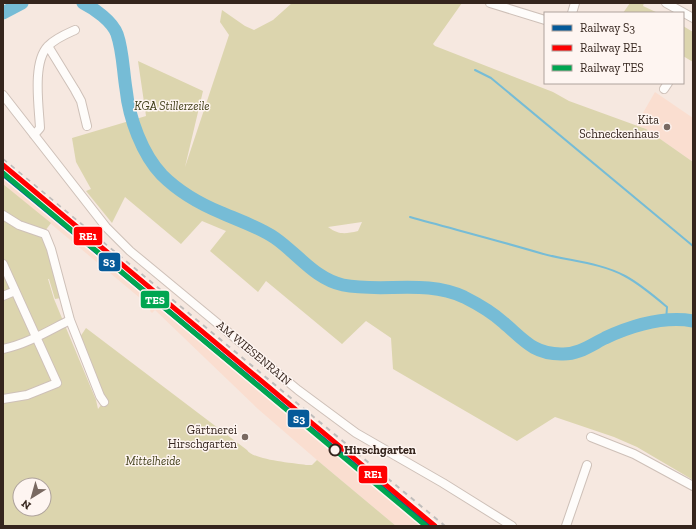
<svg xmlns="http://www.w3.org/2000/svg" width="696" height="529" font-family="'Zilla Slab',serif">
	<rect width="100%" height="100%" fill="#f6e8e0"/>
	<path fill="#faded0" d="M655,92L693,118V162L646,129L636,125Z
		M3,169L262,384L431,526H396L317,460L258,409L155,310L152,313L150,311L152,308L3,184Z"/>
	<path fill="#dcd5ae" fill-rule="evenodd" d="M292,3H462L433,44L435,46L553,92L569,101L646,129L693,162V480L637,447L614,437L555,417L517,441L393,369L391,338L366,321L342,344L266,281L258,292L210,251L226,231L202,221L181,244L125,197L112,223L86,191L91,189L76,162L72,138L146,116L138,61L203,91L185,167L229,35L220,22L222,10L245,26L254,30L273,20ZM362,222L358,231C345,234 339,235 328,227Z
		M630,3H644L643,6L658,13H623Z
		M683,26L693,32V62L683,56Z
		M3,184L51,223L45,231L21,222L3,212Z
		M3,218L41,237L47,245L61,298L55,299L49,279H48L54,299L96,400L98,409L105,400L80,337L86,328L247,450C253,460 293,463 306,465H312L317,460L396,526H3ZM20,485H44V509H20Z"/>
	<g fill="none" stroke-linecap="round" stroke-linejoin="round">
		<path stroke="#76bcd6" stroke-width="2" d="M475,70L491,78L693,246
			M410,217C453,229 496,240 540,253C567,261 599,262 625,276C640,284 654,296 667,307L666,321"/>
		<path stroke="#76bcd6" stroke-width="13" d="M83,3C95,9 112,21 117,34C123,51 123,71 126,89C129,118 142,154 162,175C179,192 200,204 222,213C240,221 259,227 275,238C298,254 315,279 343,285C383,293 425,279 464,297C478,304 493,313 504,323C523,339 533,354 561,354C578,355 591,345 605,338C631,326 664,316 693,321
			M3,13L22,3"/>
		<g stroke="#cec0b8" stroke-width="10">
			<path id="minor" d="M490,3L545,20
				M666,3L693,18
				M572,13L575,3
				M48,46L75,90L81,101L87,126
				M664,89L668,83
				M3,95L106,227L130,251L298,390L356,433L443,483L512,526
				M34,135L40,128C39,107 32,62 48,46C56,38 66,34 75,30
				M3,215L19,225L45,234L51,249L70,320L100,396L104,402
				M3,264L57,383L27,395L3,399
				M3,296L15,291
				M3,349C27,344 48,331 70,320
				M591,437L634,454L693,486
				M566,526L587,465"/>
		</g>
		<use href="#minor" stroke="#fefcfa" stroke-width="8"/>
		<path stroke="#c0bdbb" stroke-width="2" stroke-dasharray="5 5" stroke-linecap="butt" d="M3,159L445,526"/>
		<g stroke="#fef5f1" stroke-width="8">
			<path id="rail-1" d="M3,174L428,526"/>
		</g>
		<g stroke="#fef5f1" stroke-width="8">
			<path id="rail-2" d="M3,165L435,526"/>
		</g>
		<g stroke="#fef5f1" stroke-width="8">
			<path id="rail-3" d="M3,173L426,526"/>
		</g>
		<use href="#rail-1" stroke="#055a99" stroke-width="5"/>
		<use href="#rail-2" stroke="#f00" stroke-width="5"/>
		<use href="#rail-3" stroke="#00a651" stroke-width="5"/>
	</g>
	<g fill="#796961" stroke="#fef5f1" stroke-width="1.5">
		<circle cx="667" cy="127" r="4"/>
		<circle cx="245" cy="437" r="4"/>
	</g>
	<circle fill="#fef5f1" stroke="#35251d" stroke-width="2" cx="335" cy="450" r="5.5"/>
	<g text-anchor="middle" stroke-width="3" stroke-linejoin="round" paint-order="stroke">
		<g font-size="12" font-style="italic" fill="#413f19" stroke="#fef5f1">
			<text x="172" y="110">KGA Stillerzeile</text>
			<text x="153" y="465">Mittelheide</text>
		</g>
		<g font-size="12" fill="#35251d" stroke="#fef5f1" text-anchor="end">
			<text x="659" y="124">Kita<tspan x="659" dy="14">Schneckenhaus</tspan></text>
			<text x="237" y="434">Gärtnerei<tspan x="237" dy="14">Hirschgarten</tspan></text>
		</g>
		<g font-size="12" fill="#35251d" stroke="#fef5f1">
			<text transform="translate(254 353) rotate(40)" y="4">AM WIESENRAIN</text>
		</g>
		<g font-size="12" font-weight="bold" fill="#35251d" stroke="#fef5f1" text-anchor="start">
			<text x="344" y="454">Hirschgarten</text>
		</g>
	</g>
	<g stroke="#fef5f1" stroke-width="1.5">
		<rect x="73" y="226" width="30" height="20" rx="4" fill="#f00"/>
		<rect x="98" y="252" width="23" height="20" rx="4" fill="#055a99"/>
		<rect x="140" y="290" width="30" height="19" rx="4" fill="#00a651"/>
		<rect x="287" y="409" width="23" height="19" rx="4" fill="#055a99"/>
		<rect x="358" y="465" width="30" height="19" rx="4" fill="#f00"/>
	</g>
	<g font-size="11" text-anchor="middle" font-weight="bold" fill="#fff">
		<text x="88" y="240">RE1</text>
		<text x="109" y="266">S3</text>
		<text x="155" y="304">TES</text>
		<text x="299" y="423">S3</text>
		<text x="373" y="478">RE1</text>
	</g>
	<rect width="696" height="529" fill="none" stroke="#35251d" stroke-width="8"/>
	<rect x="544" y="12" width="140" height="72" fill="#fef5f1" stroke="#aea29c"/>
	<rect x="552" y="25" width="20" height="6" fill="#055a99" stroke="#aea29c"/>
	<text x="580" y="32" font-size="12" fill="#35251d">Railway S3</text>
	<rect x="552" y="45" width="20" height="6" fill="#ff0000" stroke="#aea29c"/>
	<text x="580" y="52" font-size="12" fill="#35251d">Railway RE1</text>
	<rect x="552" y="65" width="20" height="6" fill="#00a651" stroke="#aea29c"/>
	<text x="580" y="72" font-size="12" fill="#35251d">Railway TES</text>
	<g transform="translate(32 497) rotate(217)"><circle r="19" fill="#fef5f1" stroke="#aea29c"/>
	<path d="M0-3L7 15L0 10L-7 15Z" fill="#796961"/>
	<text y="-6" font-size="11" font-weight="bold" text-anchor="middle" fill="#35251d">N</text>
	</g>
</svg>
